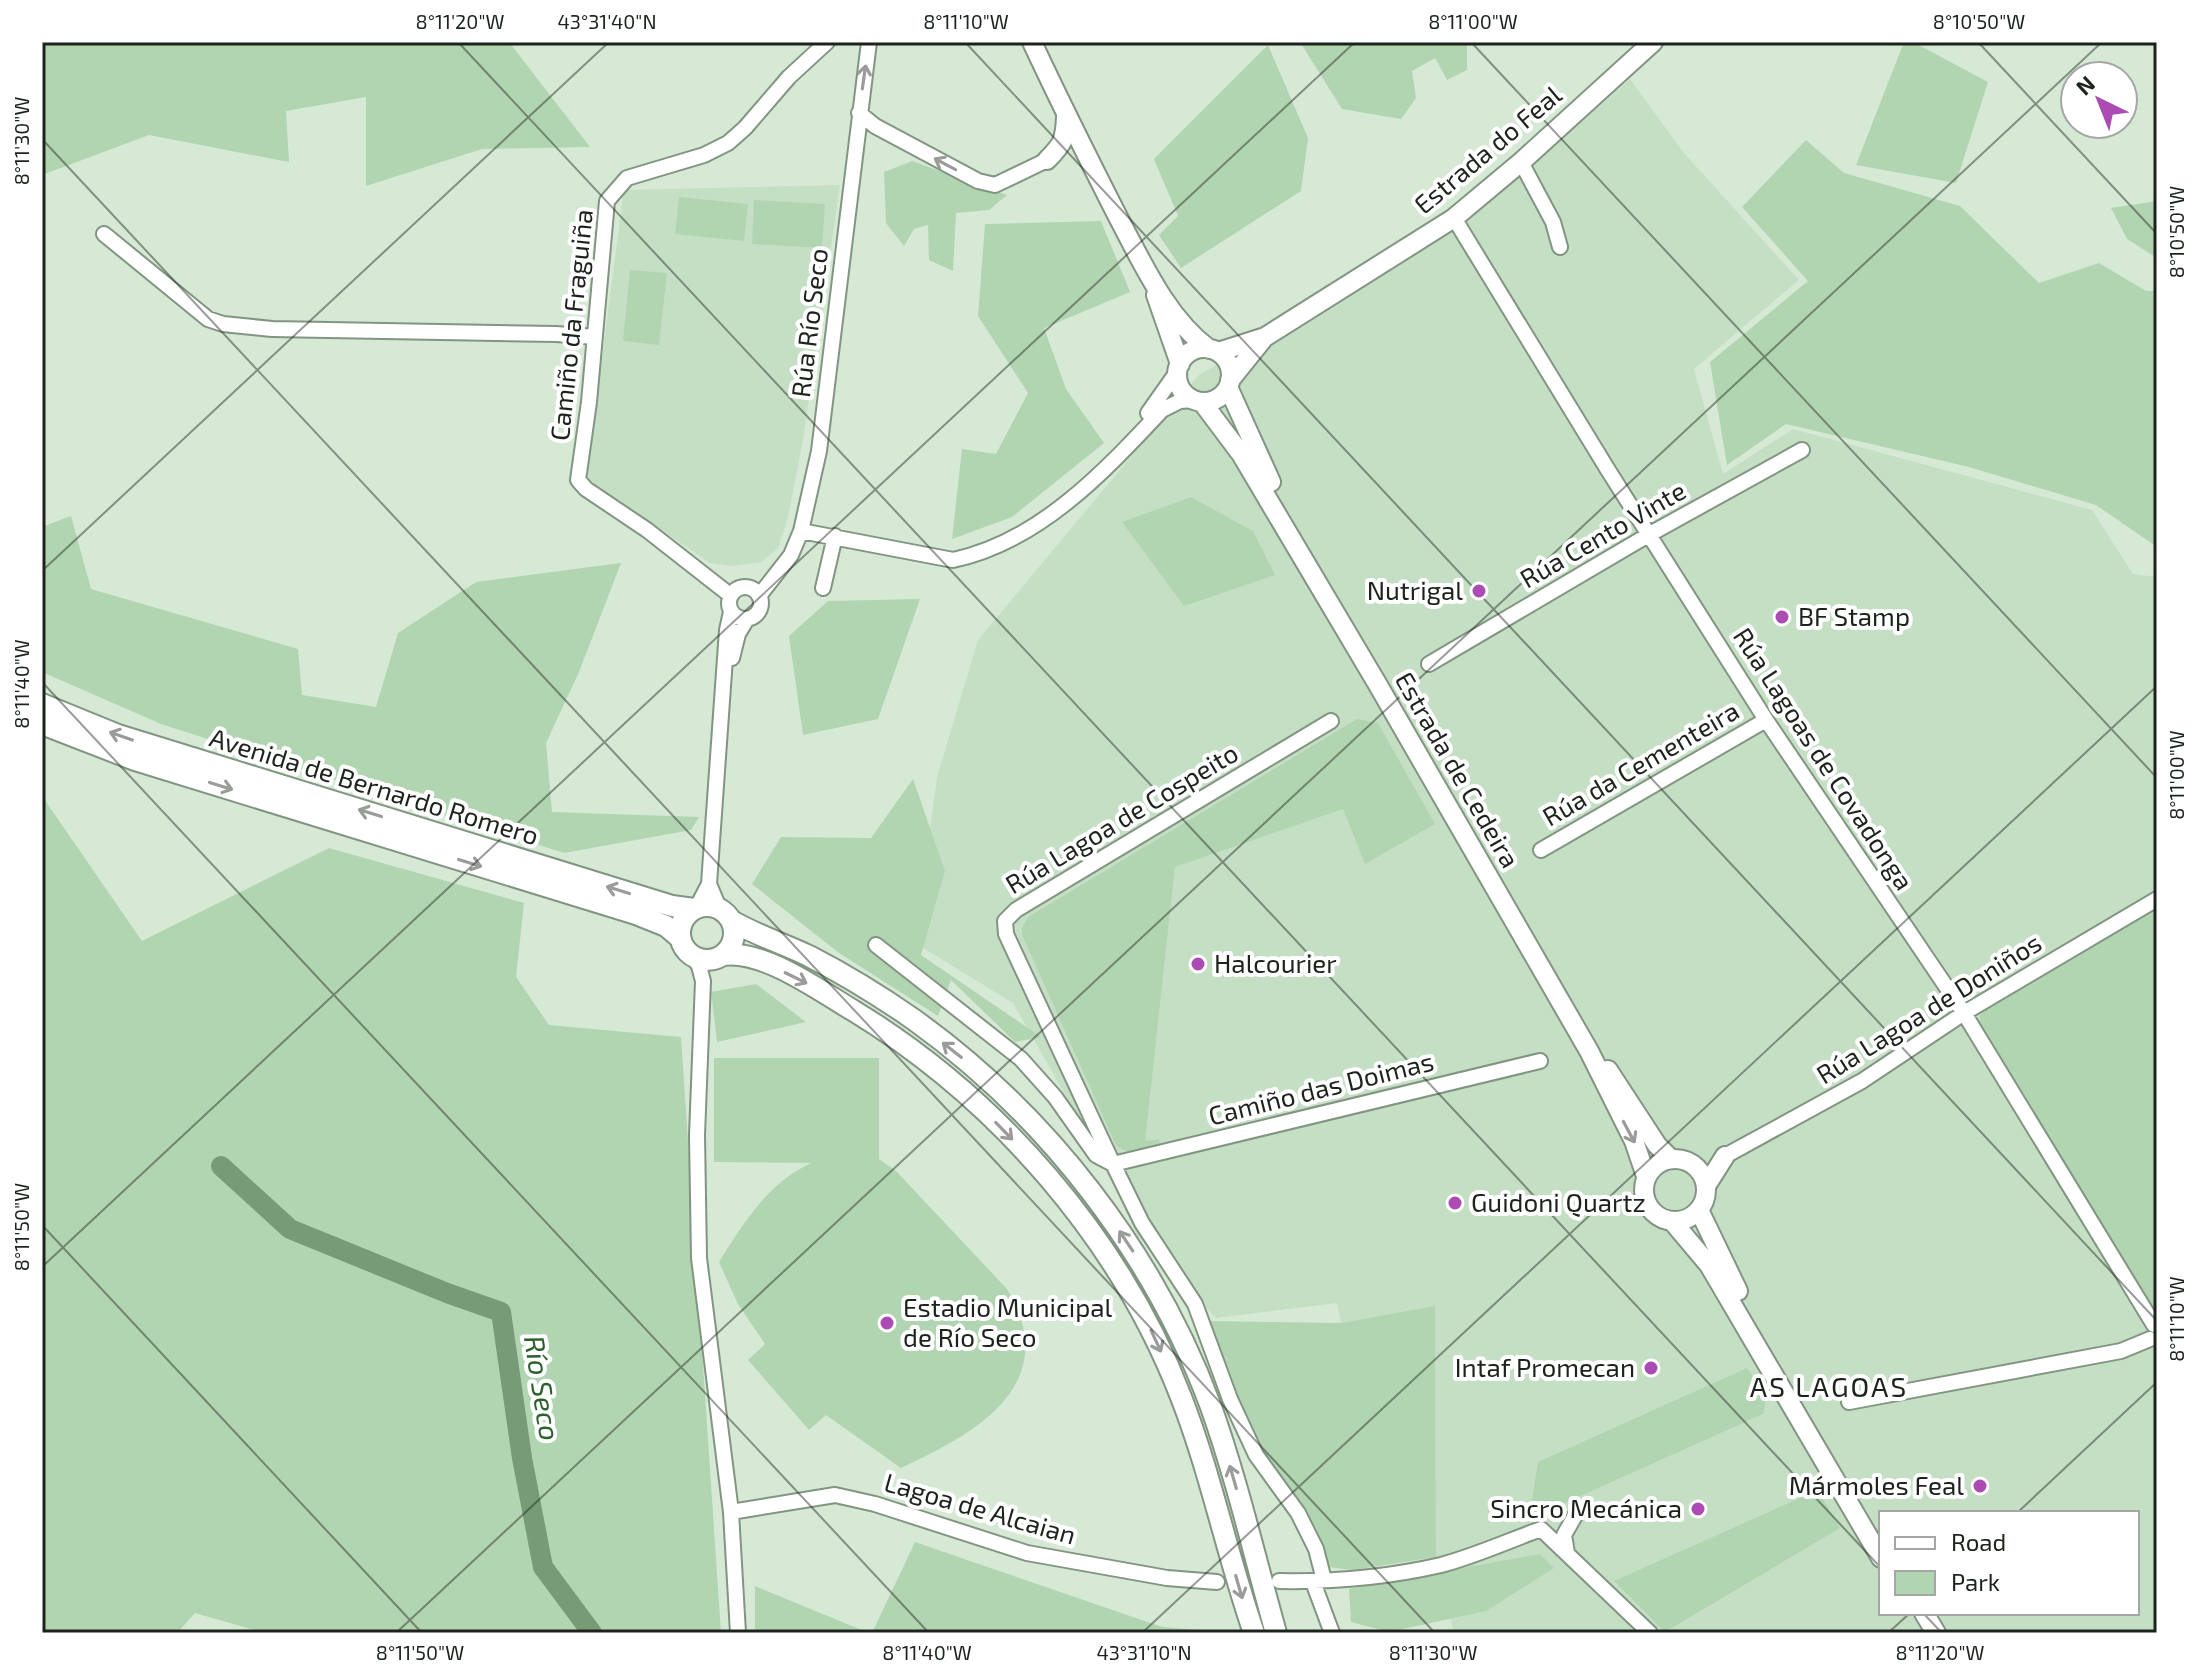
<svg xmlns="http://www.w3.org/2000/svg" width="2199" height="1675" font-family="'Exo 2',sans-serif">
	<rect width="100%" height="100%" fill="#d5e9d5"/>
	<path fill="#c5dfc5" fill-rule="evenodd" d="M1630,79L1684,153L1799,280L1694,369L1723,474L1793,429L2092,510L2133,574L2157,577V1633H1454L1436,1557L1435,1307L1341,1323L1337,1303L1216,1318L1137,1235L1100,1156L1013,1003L915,943L937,777L978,640L1200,374L1241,352L1287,335L1447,234L1531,167ZM1881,1513H2137V1613H1881Z
		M840,185L803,440L788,517L778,548L762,562L732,566L710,563L586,479L624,190Z"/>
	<path fill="#b2d5b1" d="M42,42H509L590,147L482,149L366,186V97L286,111L289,162L149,135L42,175Z
		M1300,42H1467V70L1447,80L1435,58L1412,71L1416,98L1401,119L1342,109Z
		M1904,42H1913L1988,82L1956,183L1856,165Z
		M1268,45L1308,138L1301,191L1181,268L1159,235L1178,216L1154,159Z
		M1806,140L1844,173L1960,206L2039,283L2099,263L2146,291H2157V547L2096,505L1969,467L1786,424L1727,465L1710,362L1808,281L1742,207Z
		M912,161L1007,195L989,210L956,213L953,271L929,260L928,225L914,229L904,246L886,223L884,172Z
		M679,197L748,204L744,241L675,234Z
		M754,200L825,204L822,248L752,244Z
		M2157,201V258L2127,239L2111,208Z
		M1101,221L1130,292L1044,328L1066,389L1104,443L1012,517L952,539L962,449L996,454L1028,393L978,316L985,224Z
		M630,270L667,273L659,345L623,341Z
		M1191,497L1253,531L1275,575L1184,606L1122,522Z
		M71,516L91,589L298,649L302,695L376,707L398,633L476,582L621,563L579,672L546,743L552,812L699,817L691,830L564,853L161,724L42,672V527Z
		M920,599L878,719L803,735L789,636L828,601Z
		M1357,719L1378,723L1435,824L1365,864L1343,809L1175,867L1145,1141L1159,1139L1160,1145C1144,1149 1128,1157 1116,1145L1022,935V928L1028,917Z
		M913,779L945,871L921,955L1041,1037L1015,1042L951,980L938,1016L839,953L752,884L781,837L871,838Z
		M42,796L142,941L329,848L524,903L516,977L549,1025L681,1037L721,1633H265L195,1613L177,1633H42Z
		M2157,909V1311L2154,1309L1978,1023L1983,1009Z
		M756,984L806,1022L717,1042L711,992Z
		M714,1058H879V1159L896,1171L1007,1289C1064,1384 977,1433 901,1468L826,1415L809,1430L748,1360L765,1344L738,1304L719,1262C744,1222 767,1184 811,1163L714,1162Z
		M1435,1306L1436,1557L1353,1570L1327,1567L1311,1521L1264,1452L1236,1397L1208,1321L1341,1323Z
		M1747,1368C1757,1383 1770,1396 1763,1414L1529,1519L1538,1462Z
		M1818,1490L1840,1528L1665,1632L1614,1581Z
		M915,1542L1162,1627L1199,1630L1200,1633H872Z
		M1540,1554L1554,1568L1486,1611L1389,1632L1351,1622L1349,1589Z
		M755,1586L869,1633H755Z"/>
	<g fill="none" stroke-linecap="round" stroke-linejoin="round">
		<path stroke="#769b75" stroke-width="20" d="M221,1166L290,1229L447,1293L501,1312L522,1458L543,1567L592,1633"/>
		<g stroke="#829582" stroke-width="18">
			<path id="minor" d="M859,113L875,126L978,181L995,185L1047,160
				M1521,162L1553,222L1560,247
				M1454,218L1608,470L1766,720L1964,1013L2154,1325
				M104,234L208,319L223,324L272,329L556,334L595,337
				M1148,413L1177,372
				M801,531L953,560C1039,542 1104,472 1162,410L1180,401L1194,400
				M729 603a16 16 0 1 1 32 0a16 16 0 1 1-32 0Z
				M823,588L835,536
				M730,595L647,530L586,489L578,480L589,402L607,201L627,178L704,155L728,143L745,128L789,77L827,42
				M759,596L791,555L801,531L819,451L869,42
				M732,658L738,634L747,619
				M1429,664L1650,534L1802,450
				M1331,721L1016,910L1005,921L1006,934L1113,1164L1540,1061
				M1541,850L1766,720
				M709,884L719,908
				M697,907L709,884L727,630L731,612
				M876,945L1021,1059L1055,1097L1096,1155L1113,1164L1142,1223L1195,1304L1230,1399L1256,1455L1298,1513L1316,1549L1324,1580
				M693,956L699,966L703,981L697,1135L699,1258L731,1512L738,1633
				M1725,1156L1862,1081L1964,1013L2157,899
				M1849,1402L2121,1351L2150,1339
				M731,1512L835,1495L875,1504L1027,1553L1167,1578L1217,1582
				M1567,1553L1564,1535L1576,1514
				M1279,1581C1333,1582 1389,1577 1441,1565C1475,1556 1508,1541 1541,1529L1650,1633
				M1313,1582L1332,1633"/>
		</g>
		<g stroke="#829582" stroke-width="22">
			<path id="major" d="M1032,42C1060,102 1089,160 1119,219C1143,264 1167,318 1209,349
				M1047,160C1063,144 1065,140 1066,117
				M1156,295L1180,364
				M1177 375a27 27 0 1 1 54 0a27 27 0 1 1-54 0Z
				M1218,352L1265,337L1454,218L1521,162L1653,42
				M1230,380L1263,339
				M1228,387L1271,482
				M1202,402L1241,454L1378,685L1589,1051L1634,1141L1646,1176
				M1608,1070L1657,1145L1671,1159
				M1644 1190a31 31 0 1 1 62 0a31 31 0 1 1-62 0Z
				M1706,1186L1725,1156
				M1699,1210L1738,1291
				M1672,1221L1709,1265L1881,1558
				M1924,1613L1936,1633"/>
		</g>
		<g stroke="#829582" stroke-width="24">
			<path id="highway" d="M42,704L118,735L672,906L694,909
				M42,724L135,760L636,914L666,926L680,938
				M680 933a27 27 0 1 1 54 0a27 27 0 1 1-54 0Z
				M732,921C756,935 784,944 809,956C844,974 880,996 913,1019C1046,1114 1154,1253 1211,1407C1237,1480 1255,1558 1276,1633
				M723,955C763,949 820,991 854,1011C998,1099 1120,1239 1181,1397C1211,1474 1227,1555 1254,1633"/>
		</g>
		<use href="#minor" stroke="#fff" stroke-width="14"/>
		<use href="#major" stroke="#fff" stroke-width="18"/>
		<use href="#highway" stroke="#fff" stroke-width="20"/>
	</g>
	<defs><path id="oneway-shaft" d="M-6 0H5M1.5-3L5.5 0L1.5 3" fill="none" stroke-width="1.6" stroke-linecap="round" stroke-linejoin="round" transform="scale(2)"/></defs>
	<g stroke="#999c99">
		<use href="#oneway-shaft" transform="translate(864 77) rotate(-82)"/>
		<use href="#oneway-shaft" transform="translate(945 164) rotate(-152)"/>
		<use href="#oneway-shaft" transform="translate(121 736) rotate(-161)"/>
		<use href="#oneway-shaft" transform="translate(221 786) rotate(17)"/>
		<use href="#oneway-shaft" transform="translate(370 813) rotate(-163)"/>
		<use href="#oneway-shaft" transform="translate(470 863) rotate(17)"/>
		<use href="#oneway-shaft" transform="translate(618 890) rotate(-163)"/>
		<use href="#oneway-shaft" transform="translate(796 978) rotate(26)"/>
		<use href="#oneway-shaft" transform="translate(952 1050) rotate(-142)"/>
		<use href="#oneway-shaft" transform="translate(1004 1131) rotate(46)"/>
		<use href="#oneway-shaft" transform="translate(1629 1132) rotate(62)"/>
		<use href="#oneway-shaft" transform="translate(1126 1241) rotate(-124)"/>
		<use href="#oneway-shaft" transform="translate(1156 1341) rotate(65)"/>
		<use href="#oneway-shaft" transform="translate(1233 1477) rotate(-106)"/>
		<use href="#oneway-shaft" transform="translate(1239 1587) rotate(74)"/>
	</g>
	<path fill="none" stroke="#1c231c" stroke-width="2" stroke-opacity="0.45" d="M458,42L1881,1568M965,42L2157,1321M1471,42L2157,778M1978,42L2157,234M42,139L1435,1633M42,571L609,42M42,682L929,1633M42,1225L422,1633M42,1267L1355,42M2017,1513L2157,1382M1923,1613L1942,1633M396,1633L2102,42M1142,1633L2157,686M1888,1633L1910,1613"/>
	<g fill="#ab4bb3" stroke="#fff" stroke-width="3">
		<circle cx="1479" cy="591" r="8"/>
		<circle cx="1782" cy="617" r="8"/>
		<circle cx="1198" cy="964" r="8"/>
		<circle cx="1455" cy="1203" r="8"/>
		<circle cx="887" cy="1323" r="8"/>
		<circle cx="1651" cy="1368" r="8"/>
		<circle cx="1980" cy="1486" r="8"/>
		<circle cx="1698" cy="1509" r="8"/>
	</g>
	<g text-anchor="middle" stroke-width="8" stroke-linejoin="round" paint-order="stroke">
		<g font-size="26" fill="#1c231c" stroke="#fff">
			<text transform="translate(1488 150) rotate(-40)" y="9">Estrada do Feal</text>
			<text transform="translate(810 323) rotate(-83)" y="9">Rúa Río Seco</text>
			<text transform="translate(572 325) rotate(-84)" y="9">Camiño da Fraguiña</text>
			<text transform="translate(1603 535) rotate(-30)" y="9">Rúa Cento Vinte</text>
			<text transform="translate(1823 759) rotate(57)" y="9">Rúa Lagoas de Covadonga</text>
			<text transform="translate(1641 764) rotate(-30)" y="9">Rúa da Cementeira</text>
			<text transform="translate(1457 770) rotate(60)" y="9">Estrada de Cedeira</text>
			<text transform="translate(374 787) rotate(17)" y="9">Avenida de Bernardo Romero</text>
			<text transform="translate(1122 819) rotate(-31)" y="9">Rúa Lagoa de Cospeito</text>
			<text transform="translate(1929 1009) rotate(-32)" y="9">Rúa Lagoa de Doniños</text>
			<text transform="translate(1321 1089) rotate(-14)" y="9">Camiño das Doimas</text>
			<text transform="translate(980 1509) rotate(16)" y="9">Lagoa de Alcaian</text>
		</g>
		<g font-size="26" fill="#1c231c" stroke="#fff" text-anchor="end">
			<text x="1463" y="600">Nutrigal</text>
			<text x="1798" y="626" text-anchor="start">BF Stamp</text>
			<text x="1214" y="973" text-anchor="start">Halcourier</text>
			<text x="1471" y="1212" text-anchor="start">Guidoni Quartz</text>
			<text x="903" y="1317" text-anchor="start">Estadio Municipal<tspan x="903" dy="30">de Río Seco</tspan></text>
			<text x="1635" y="1377">Intaf Promecan</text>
			<text x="1964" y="1495">Mármoles Feal</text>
			<text x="1682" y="1518">Sincro Mecánica</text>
		</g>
		<g font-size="28" letter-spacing="2" fill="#1c231c" stroke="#fff">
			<text x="1829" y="1397">AS LAGOAS</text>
		</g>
		<g font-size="28" font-style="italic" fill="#2c612e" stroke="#fff">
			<text transform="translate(542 1388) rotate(81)" y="10">Río Seco</text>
		</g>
	</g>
	<rect width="2199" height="1675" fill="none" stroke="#ffffff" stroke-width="88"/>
	<rect x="1879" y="1511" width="260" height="104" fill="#ffffff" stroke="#a4a7a4" stroke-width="2"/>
	<rect x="1895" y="1537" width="40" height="12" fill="#ffffff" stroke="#a4a7a4" stroke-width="2"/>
	<text x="1951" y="1551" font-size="24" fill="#1c231c">Road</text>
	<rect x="1895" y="1571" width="40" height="24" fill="#b2d5b1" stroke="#a4a7a4" stroke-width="2"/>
	<text x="1951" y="1591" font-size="24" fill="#1c231c">Park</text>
	<g transform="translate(2099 100) rotate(317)"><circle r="38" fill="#ffffff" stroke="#a4a7a4" stroke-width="2"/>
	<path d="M0-6L14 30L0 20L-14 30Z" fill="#ab4bb3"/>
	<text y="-12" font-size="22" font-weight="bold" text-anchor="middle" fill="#1c231c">N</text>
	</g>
	<rect x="44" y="44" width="2111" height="1587" fill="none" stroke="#1c231c" stroke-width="3"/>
	<g font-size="20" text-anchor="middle" fill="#1c231c">
		<text x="460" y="29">8°11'20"W</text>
		<text x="607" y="29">43°31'40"N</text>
		<text x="966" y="29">8°11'10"W</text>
		<text x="1473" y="29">8°11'00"W</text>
		<text x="1979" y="29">8°10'50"W</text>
		<text transform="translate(22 141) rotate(-90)" y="7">8°11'30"W</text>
		<text transform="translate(2177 232) rotate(-90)" y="7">8°10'50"W</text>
		<text transform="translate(22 684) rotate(-90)" y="7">8°11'40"W</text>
		<text transform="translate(2177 775) rotate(-90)" y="7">8°11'00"W</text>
		<text transform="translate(22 1227) rotate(-90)" y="7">8°11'50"W</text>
		<text transform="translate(2177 1319) rotate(-90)" y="7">8°11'10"W</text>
		<text x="420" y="1660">8°11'50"W</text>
		<text x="927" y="1660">8°11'40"W</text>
		<text x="1144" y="1660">43°31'10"N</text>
		<text x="1433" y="1660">8°11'30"W</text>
		<text x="1940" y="1660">8°11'20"W</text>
	</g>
</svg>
